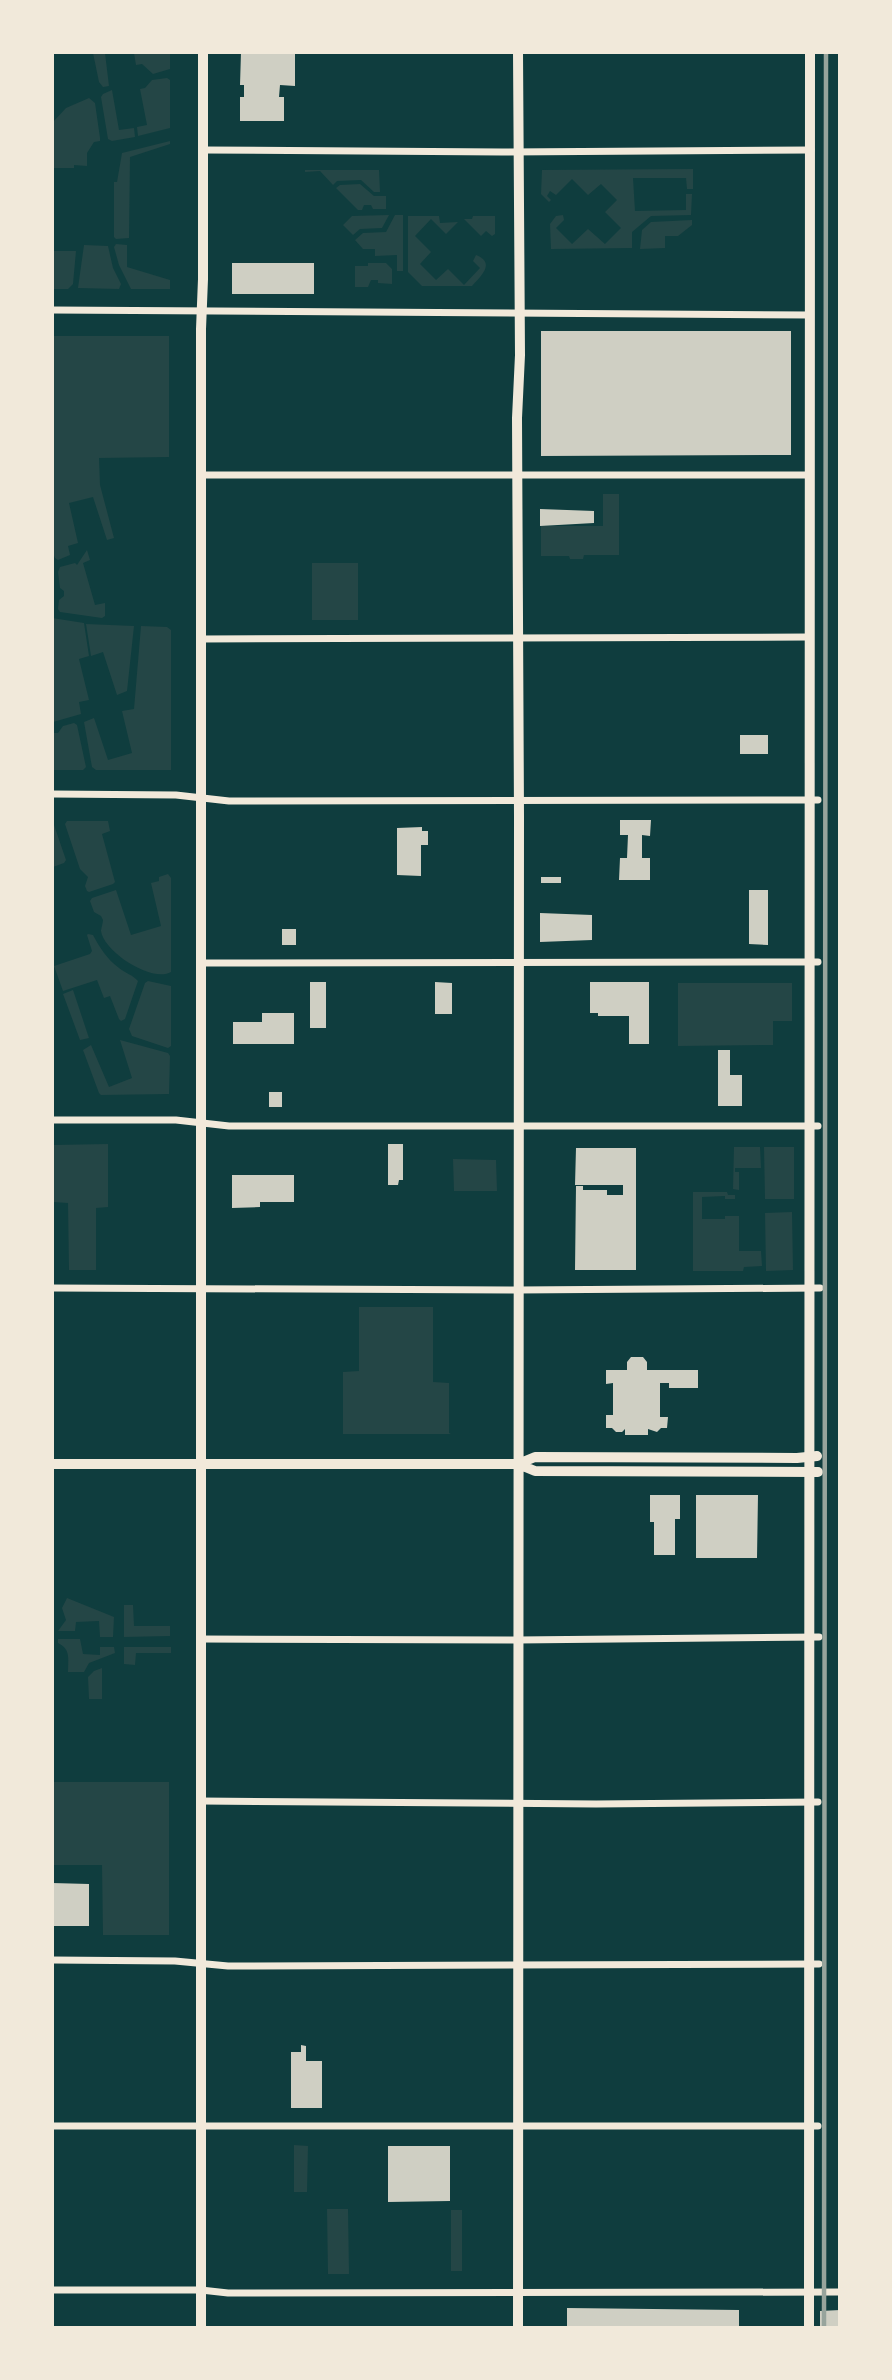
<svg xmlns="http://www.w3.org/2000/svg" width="892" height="2380" font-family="'PT Sans Narrow',sans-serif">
	<rect width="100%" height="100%" fill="#0f3d3e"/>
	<path fill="#244646" d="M93,53H105L109,86L103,87L99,82Z
		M134,53H170V69L153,74L142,64L136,65Z
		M167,78L170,80V128L138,136L137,127L147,125L140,89L145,88L152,80Z
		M112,90L119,130L134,128L135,137L112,141L108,139L101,97L103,94Z
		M89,98L95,103L100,138V141L94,142L87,153V166L74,165V168H53V122L66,108Z
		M170,141V144L130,157L129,238L116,239L114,237V182H117L122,153Z
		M693,169V189H687L686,178H633L635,211L686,210V194H692L691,215L651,216L632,232V248L551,249L550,224L556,216L563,215L564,220L556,228L572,244L588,229L605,244L621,228L605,212L617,200L601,184L588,195L572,179L556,195L550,191L547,196L551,200L549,202L541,194L542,170Z
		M305,170H379L380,192H374L361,180L337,181L333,185L320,171L305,172Z
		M360,184L374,196H386V209H373L371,205H364L362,210H358L336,188L340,185Z
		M389,215L382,228L360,229L353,235L343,225L352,216Z
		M395,215H403V271H397V255L375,256V249H363L355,240L363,233L386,232Z
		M408,216H439L440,223L458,222L446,234L431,219L415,236L431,252L420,264L436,280L448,269L464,285L480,268L473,261L476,255C496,263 481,276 472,286H422L408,272Z
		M473,216H495V234L492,236L486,231L481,236L464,219H472Z
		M692,220V225L678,236H665V248L640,249L642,230L651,222Z
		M116,244L127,245V267L170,280V289H131L119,265L114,247Z
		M84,245L108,246L113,268L121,284L119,289L78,288Z
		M53,251H76L73,284L68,289H53Z
		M368,263H386L392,269V284L378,283V280H371L368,287H355V266H368Z
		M52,336H169V457L99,458L100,485L114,538L107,540L93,497L69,503L78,543L68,546L70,555L58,560L55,558L52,551Z
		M603,494H619V555H584L583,559H570L569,556H541V526H603Z
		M87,550L90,560L83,563L95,605L105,603V616L102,618L60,612L58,609L59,600L64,596V591L60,588L58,572L60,567L75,563L77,565Z
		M312,563H358V620H312Z
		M52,618L84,623L89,656L79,659L89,700L79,702L81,714L53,722Z
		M86,624L134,626L127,691L117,695L103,652L91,656Z
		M141,626L167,627L171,630V770H96L92,767L84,722L94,718L108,760L132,753L122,711L134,709Z
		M74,723L77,725L86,767L83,770H53V733H58L63,726Z
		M67,821H108L110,831L102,834L115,882L113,884L89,892L87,891L85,886L88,877L80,869L65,824Z
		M53,822L66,860L64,863L53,867Z
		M168,874L171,878V972C152,983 104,952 101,931C101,930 103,922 103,920L101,916L94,912L90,901L92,898L116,890L131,935L161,926L151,883L159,881V877Z
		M88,934L93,935C100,948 107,959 119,968C125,973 133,975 138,981L125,1019L121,1021L119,1019L110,996L104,998L97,980L63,991L54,966L90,954L92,951L87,935Z
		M148,981L171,986V1046L168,1048L132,1036L129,1029L145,983Z
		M678,983H792V1021H773V1045L678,1046Z
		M73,990L89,1038L80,1040L63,994Z
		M120,1040L168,1053L170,1056L169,1094L101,1095L99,1093L83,1050L91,1045L109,1087L132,1078Z
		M108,1144V1207L96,1208V1270H69L68,1203L53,1202V1145Z
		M734,1147H760L761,1168H735V1172H739V1190L733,1189Z
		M764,1147H794V1199H765Z
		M453,1159L496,1160L497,1191H454Z
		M693,1192H727L728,1195H735V1199H725V1196L702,1197V1219H725V1216H739V1251H761L762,1266L744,1267L743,1271H693Z
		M792,1212L793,1270L766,1271L765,1213Z
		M359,1307H433V1382L449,1383V1433L451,1434H343V1372L359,1371Z
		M67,1598L114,1617L113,1637H100L99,1621L76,1622L75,1631H58L66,1620L62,1608Z
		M124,1605H133L134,1626H170V1636L124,1637Z
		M58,1639H80L83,1654L100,1655V1647H114L115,1653L89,1663L84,1672H68C68,1659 71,1649 58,1643Z
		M124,1647H171V1653H136L135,1665L124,1664Z
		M102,1668V1699H89L88,1677L94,1671Z
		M53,1782H169V1935H103L102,1865H53Z
		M294,2145L308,2146L307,2192H294Z
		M327,2209H348L349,2274H328Z
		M451,2210H462V2271H451Z"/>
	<path fill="#cfcfc3" d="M241,52H295V86L280,85L279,97H284V121H240V97H244V85H240Z
		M232,263H314V294H232Z
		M541,331H791V455L541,456Z
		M540,509L594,511V523L540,526Z
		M740,735H768V754H740Z
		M620,820H651L650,836L642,835V858H650V880H619L620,858H627L628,835H620Z
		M422,827V831H428V845H421V876L397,875V828Z
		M541,877H561V883H541Z
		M749,890H768V945L749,944Z
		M540,913L592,915V940L540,942Z
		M282,929H296V945H282Z
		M310,982H326V1028H310Z
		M435,982L452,983V1014H435Z
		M590,982H649V1044H629V1016H598V1013H590Z
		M262,1013H294V1044H233V1022H262Z
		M718,1050H730V1075H742V1106H718Z
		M269,1092H282V1107H269Z
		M388,1144H403V1180H399L398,1185H388Z
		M576,1148H636V1270H575L576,1186H583V1190H607V1195H623V1185H575Z
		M232,1175H294V1202H260V1207L232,1208Z
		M631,1357H643L647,1362V1370H698V1388H669V1383H660V1417H668L667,1428H661L657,1432L648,1429V1435H625V1429L622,1432H616L612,1428H606V1415H613V1383L606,1384V1370H627V1362Z
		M650,1495H680V1519H675V1555H654V1522H650Z
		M696,1495H758L757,1558H696Z
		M52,1883L89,1884V1926H52Z
		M301,2045L306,2046V2061H322V2108H291V2052H301Z
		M388,2146H450V2201L388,2202Z
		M567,2308L739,2310V2326L729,2328H567Z
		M840,2310V2328H820V2311Z"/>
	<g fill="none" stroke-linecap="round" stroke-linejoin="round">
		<path stroke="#f1e9da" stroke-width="7" d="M204,150L502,152L811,150
			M52,310L810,315
			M202,475H810
			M201,639L809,637
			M52,794L176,795L229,801L818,800
			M201,963L818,962
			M52,1120H176L229,1126H818
			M52,1288L518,1290L820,1288
			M201,1639L518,1640L819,1637
			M201,1801L596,1804L818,1802
			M52,1960L175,1961L228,1966L819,1964
			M52,2126H818
			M52,2290H201L228,2293L840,2292"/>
		<path stroke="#f1e9da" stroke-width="10" d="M518,52L520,355L517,418L519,816L518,2328
			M52,1464H518L535,1471L818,1472
			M518,1464L535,1457L797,1458L817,1456"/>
		<path stroke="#f1e9da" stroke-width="10" d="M201,2328V329L203,279V52
			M809,2328L810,52"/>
		<path stroke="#97a49c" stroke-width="4.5" d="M824,2328L826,52"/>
	</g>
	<rect width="892" height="2380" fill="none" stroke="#f1e9da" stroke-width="108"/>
</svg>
